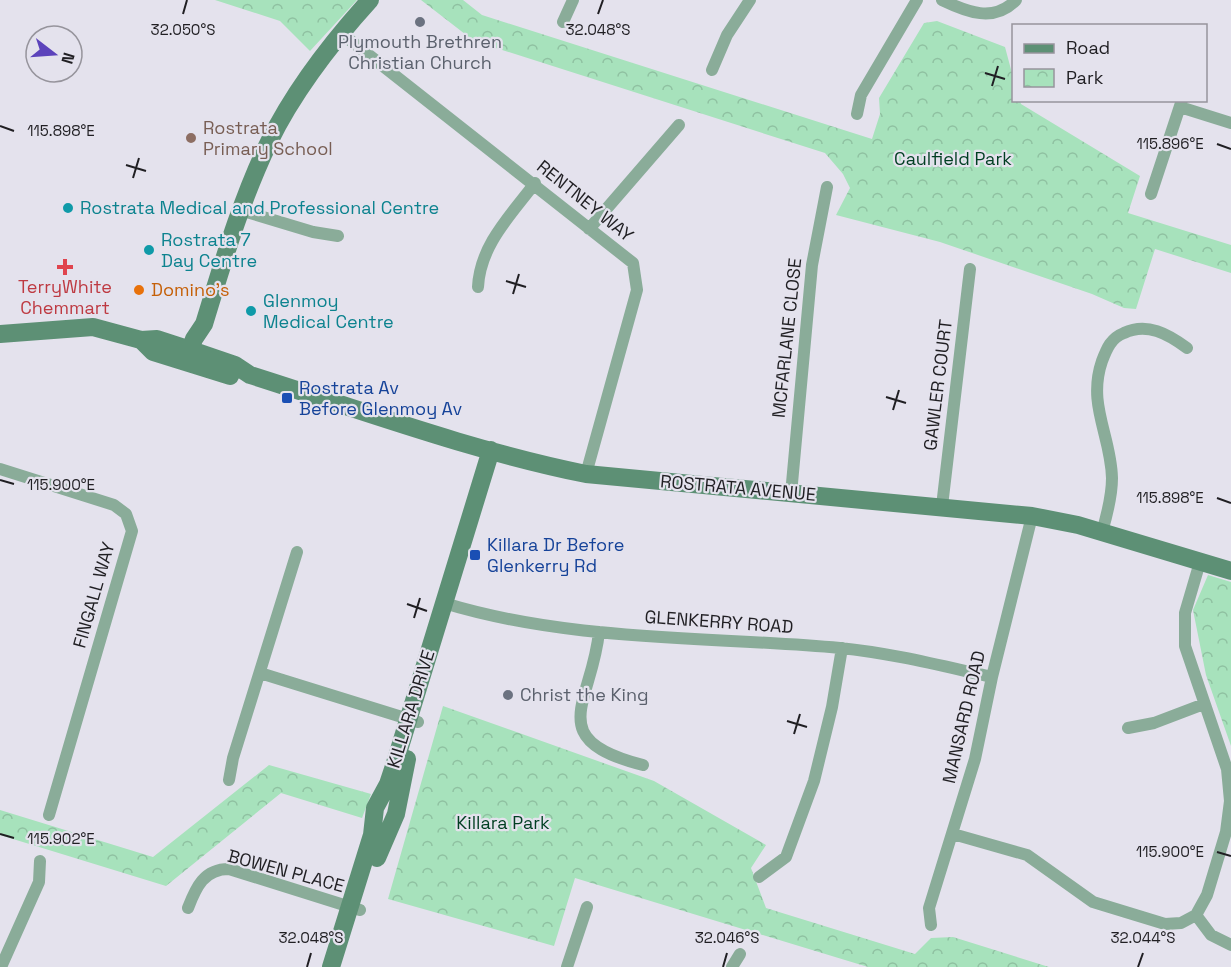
<svg xmlns="http://www.w3.org/2000/svg" width="1231" height="967" font-family="'Space Grotesk',sans-serif">
	<defs>
		<pattern id="park-crowns" width="20" height="18" patternUnits="userSpaceOnUse" patternTransform="scale(1.5)"><rect width="20" height="18" fill="#a7e2bc"/><path d="M2 6a3 3 0 1 1 6 0M12 15a3 3 0 1 1 6 0" fill="none" stroke="#8fc1a1"/></pattern>
	</defs>
	<rect width="100%" height="100%" fill="#e4e2ed"/>
	<path fill="url(#park-crowns)" d="M215,0H357L310,51L280,21Z
		M421,0H463L482,15L872,139L880,114L879,98L924,23L937,21L1005,47L1013,77L1014,100L1020,101L1021,104L1140,176L1128,213L1231,245V273L1155,249L1136,309L1124,308L1092,294L940,242L836,215L850,188L843,174L825,153L474,41Z
		M1208,575L1231,582V746L1206,675L1193,610Z
		M443,706L654,781L766,845L751,868L766,908L915,954L931,938L953,937L1049,967H868L575,878L554,946L388,899Z
		M269,765L371,794L362,818L281,793L166,886L0,835V810L153,857Z"/>
	<g fill="none" stroke-linecap="round" stroke-linejoin="round">
		<path stroke="#8aac99" stroke-width="12" d="M942,0C967,12 994,23 1016,0
			M563,22L573,0
			M341,33L633,263L637,290L586,474
			M712,70L727,35L750,0
			M1180,107L1231,123
			M857,114L861,95L917,0
			M1151,194L1182,100
			M240,210L313,232L338,236
			M589,229L679,125
			M478,287C480,245 511,215 535,183
			M0,469L114,505L126,514L132,531L49,815
			M791,494L812,265L827,187
			M942,506L970,269
			M1102,532C1107,515 1112,496 1112,478C1111,435 1087,405 1102,361C1107,348 1111,338 1124,333C1147,322 1168,334 1187,348
			M444,603C572,642 708,636 840,648C891,653 942,666 992,677
			M599,632C592,703 542,739 643,765
			M260,673L418,722
			M1128,728L1154,723L1204,704
			M229,780L233,758L297,552
			M953,834L1027,855L1093,902L1165,924L1181,923L1196,915L1207,895L1226,832L1230,801L1227,769L1185,646V613L1200,562
			M759,877L786,857L814,781L832,707L842,648
			M188,908C196,887 204,869 229,869L360,910
			M1196,915L1211,935L1231,945
			M931,925L929,908L975,759L992,677L1032,516
			M1,967L39,882L40,861
			M567,967L587,907
			M732,967L740,954"/>
		<path stroke="#5d9075" stroke-width="18" d="M0,334L93,327L141,340L157,339L200,353L235,365L250,375C361,410 472,451 586,474L1032,516L1078,525L1231,571
			M141,340L153,352L230,376
			M186,362L194,339L204,324C223,262 241,200 269,142C295,89 331,43 370,0
			M377,858L396,814L407,759
			M331,967L372,835L375,808L388,784L395,763L491,450"/>
	</g>
	<path fill="none" stroke="#201f23" stroke-width="2" d="M183,14L187,0M598,14L603,0M985,73L1005,79M992,86L998,66M0,126L14,131M1217,144L1231,149M126,165L146,171M133,178L139,158M506,281L526,287M513,294L519,274M886,397L906,403M893,410L899,390M0,480L14,484M1217,498L1231,503M407,604L427,611M414,618L420,598M787,721L807,727M794,734L800,714M0,834L14,838M1217,852L1231,856M307,967L311,953M723,967L727,953M1138,967L1143,953"/>
	<g fill="#6b7280" stroke="#e4e2ed" stroke-width="2">
		<circle cx="420" cy="22" r="6"/>
		<circle cx="508" cy="695" r="6"/>
	</g>
	<circle fill="#8d6e63" stroke="#e4e2ed" stroke-width="2" cx="191" cy="138" r="6"/>
	<g fill="#0f9aa8" stroke="#e4e2ed" stroke-width="2">
		<circle cx="68" cy="208" r="6"/>
		<circle cx="149" cy="250" r="6"/>
		<circle cx="251" cy="311" r="6"/>
	</g>
	<path fill="#e0444e" stroke="#e4e2ed" stroke-width="2" d="M62 258h6v6h6v6h-6v6h-6v-6h-6v-6h6z"/>
	<circle fill="#e8710a" stroke="#e4e2ed" stroke-width="2" cx="139" cy="290" r="6"/>
	<g fill="#1a4fb4" stroke="#e4e2ed" stroke-width="2">
		<rect x="281" y="392" width="12" height="12" rx="3"/>
		<rect x="469" y="549" width="12" height="12" rx="3"/>
	</g>
	<g text-anchor="middle" stroke-width="4.5" stroke-linejoin="round" paint-order="stroke">
		<g font-size="18" fill="#5b616d" stroke="#e4e2ed">
			<text x="420" y="48">Plymouth Brethren<tspan x="420" dy="21">Christian Church</tspan></text>
			<text x="520" y="701" text-anchor="start">Christ the King</text>
		</g>
		<g font-size="18" fill="#785e54" stroke="#e4e2ed" text-anchor="start">
			<text x="203" y="134">Rostrata<tspan x="203" dy="21">Primary School</tspan></text>
		</g>
		<g font-size="18" fill="#003f22" stroke="#e4e2ed">
			<text x="953" y="165">Caulfield Park</text>
			<text x="503" y="829">Killara Park</text>
		</g>
		<g font-size="18" fill="#201f23" stroke="#e4e2ed">
			<text transform="translate(585 201) rotate(39)" y="6">RENTNEY WAY</text>
			<text transform="translate(787 338) rotate(-84)" y="6">MCFARLANE CLOSE</text>
			<text transform="translate(938 385) rotate(-83)" y="6">GAWLER COURT</text>
			<text transform="translate(738 488) rotate(5)" y="6">ROSTRATA AVENUE</text>
			<text transform="translate(94 595) rotate(-74)" y="6">FINGALL WAY</text>
			<text transform="translate(719 622) rotate(4)" y="6">GLENKERRY ROAD</text>
			<text transform="translate(411 709) rotate(-73)" y="6">KILLARA DRIVE</text>
			<text transform="translate(964 717) rotate(-77)" y="6">MANSARD ROAD</text>
			<text transform="translate(286 871) rotate(15)" y="6">BOWEN PLACE</text>
		</g>
		<g font-size="18" fill="#0d838f" stroke="#e4e2ed" text-anchor="start">
			<text x="80" y="214">Rostrata Medical and Professional Centre</text>
			<text x="161" y="246">Rostrata 7<tspan x="161" dy="21">Day Centre</tspan></text>
			<text x="263" y="307">Glenmoy<tspan x="263" dy="21">Medical Centre</tspan></text>
		</g>
		<g font-size="18" fill="#be3a42" stroke="#e4e2ed">
			<text x="65" y="293">TerryWhite<tspan x="65" dy="21">Chemmart</tspan></text>
		</g>
		<g font-size="18" fill="#c56008" stroke="#e4e2ed" text-anchor="start">
			<text x="151" y="296">Domino's</text>
		</g>
		<g font-size="18" fill="#164399" stroke="#e4e2ed" text-anchor="start">
			<text x="299" y="394">Rostrata Av<tspan x="299" dy="21">Before Glenmoy Av</tspan></text>
			<text x="487" y="551">Killara Dr Before<tspan x="487" dy="21">Glenkerry Rd</tspan></text>
		</g>
	</g>
	<g font-size="15" text-anchor="middle" fill="#201f23" stroke="#e4e2ed" stroke-width="4.5" stroke-linejoin="round" paint-order="stroke">
		<text x="183" y="35">32.050°S</text>
		<text x="598" y="35">32.048°S</text>
		<text x="61" y="136">115.898°E</text>
		<text x="1170" y="149">115.896°E</text>
		<text x="61" y="490">115.900°E</text>
		<text x="1170" y="503">115.898°E</text>
		<text x="61" y="844">115.902°E</text>
		<text x="1170" y="857">115.900°E</text>
		<text x="311" y="943">32.048°S</text>
		<text x="727" y="943">32.046°S</text>
		<text x="1143" y="943">32.044°S</text>
	</g>
	<rect x="1012" y="24" width="195" height="78" fill="#e4e2ed" stroke="#96949c" stroke-width="1.5"/>
	<rect x="1024" y="44" width="30" height="9" fill="#5d9075" stroke="#96949c" stroke-width="1.5"/>
	<text x="1066" y="54" font-size="18" fill="#201f23">Road</text>
	<rect x="1024" y="69" width="30" height="18" fill="url(#park-crowns)" stroke="#96949c" stroke-width="1.5"/>
	<text x="1066" y="84" font-size="18" fill="#201f23">Park</text>
	<g transform="translate(54 54) rotate(107)"><circle r="28" fill="#e4e2ed" stroke="#96949c" stroke-width="1.5"/>
	<path d="M0-4.5L10 22L0 15L-10 22Z" fill="#5c43bb"/>
	<text y="-9" font-size="16" font-weight="bold" text-anchor="middle" fill="#201f23">N</text>
	</g>
</svg>
